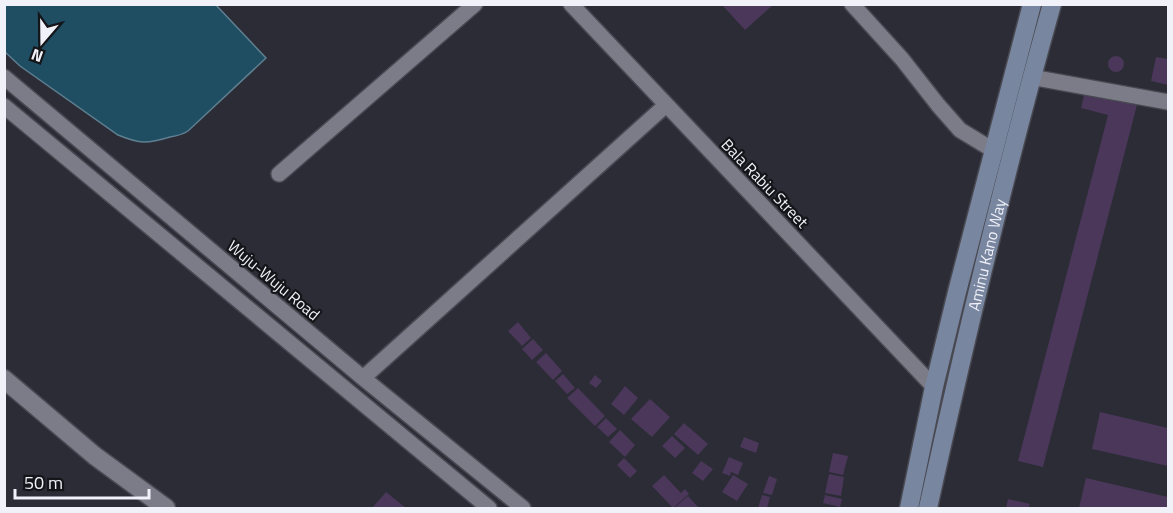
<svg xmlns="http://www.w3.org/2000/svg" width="1173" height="513" font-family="'Titillium Web',sans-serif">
	<rect width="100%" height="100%" fill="#2b2c36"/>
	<path fill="#1f4e63" stroke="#5e7f90" stroke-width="1.5" d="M215,4L266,58L188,131C182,135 176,136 170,137C147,144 140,144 118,135L20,66L5,52V5Z"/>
	<path fill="#4a3759" d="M724,4H774L745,30L723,6Z
		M1108 64a8 8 0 1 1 16 0a8 8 0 1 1-16 0Z
		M1156,57L1168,59V85L1151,81Z
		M1085,91L1137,105L1043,467L1018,461L1108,115L1081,108Z
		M518,322L531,338L522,346L508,331Z
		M533,339L543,350L532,360L522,349Z
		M546,353L562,371L553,380L536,362Z
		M563,374L575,388L567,394L555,381Z
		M595,375L602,381L596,388L589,383Z
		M625,386L638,398L624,415L611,404Z
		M578,388L605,416L595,426L567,398Z
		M650,399L670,417L652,437L631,419Z
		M1100,412L1168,428V466L1092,449Z
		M606,418L617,429L608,437L597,427Z
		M684,423L708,444L698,455L674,434Z
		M620,430L635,445L625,457L609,442Z
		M672,436L685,448L675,458L662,446Z
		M744,437L759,443L756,453L740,447Z
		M833,453L848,456L843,475L829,472Z
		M729,457L743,463L738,475L731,472L730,476L722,473Z
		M624,458L637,471L630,478L617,465Z
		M701,461L713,469L703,481L692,473Z
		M829,474L844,477L841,496L825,493Z
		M664,475L681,493L685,489L689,494L673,508L652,486Z
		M733,475L748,484L737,501L722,492Z
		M769,476L777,479L772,495L763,493Z
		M1086,478L1168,497V508H1079Z
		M386,492L406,508H372Z
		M762,495L770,497L767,508H758Z
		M825,495L842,499L840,507L823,503Z
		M688,496L699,508H674Z
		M1008,499L1030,504L1028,508H1006Z"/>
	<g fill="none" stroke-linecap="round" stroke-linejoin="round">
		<g stroke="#494952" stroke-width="18">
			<path id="minor" d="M571,4L934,387
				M852,4L902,59L938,105L960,130L993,150
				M4,77L363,378L523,508
				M1031,77L1168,102
				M4,106L489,508
				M279,174L475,4
				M363,378L666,105"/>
		</g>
		<g stroke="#494952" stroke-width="21">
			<path id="tertiary" d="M4,379L95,456L166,508"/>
		</g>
		<g stroke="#494952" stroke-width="21">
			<g id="secondary">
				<path d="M909,508L934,387L957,292L1032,4"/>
				<path id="s1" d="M928,508C965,340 1005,171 1052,4"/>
			</g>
		</g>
		<use href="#minor" stroke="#7b7c88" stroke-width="15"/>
		<use href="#tertiary" stroke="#7b7c88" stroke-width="18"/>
		<use href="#secondary" stroke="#7986a0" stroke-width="18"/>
	</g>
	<g text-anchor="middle" stroke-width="4.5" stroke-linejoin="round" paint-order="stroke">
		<g font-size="16" fill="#f1f2f9" stroke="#141519">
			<text transform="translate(765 183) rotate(46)" y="6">Bala Rabiu Street</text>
			<text dy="6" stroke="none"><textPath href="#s1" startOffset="260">Aminu Kano Way</textPath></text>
			<text transform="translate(274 280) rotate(40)" y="6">Wuju-Wuju Road</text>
		</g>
	</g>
	<rect width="1173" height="513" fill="none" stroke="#f1f2f9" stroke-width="12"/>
	<g transform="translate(42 42) rotate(200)" stroke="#141519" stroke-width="4.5" paint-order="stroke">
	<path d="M0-4.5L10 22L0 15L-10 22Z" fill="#f1f2f9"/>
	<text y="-9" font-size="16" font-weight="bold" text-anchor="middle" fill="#f1f2f9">N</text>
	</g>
	<path d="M15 489v9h134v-9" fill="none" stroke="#f1f2f9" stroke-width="3"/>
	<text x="24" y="489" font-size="18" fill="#f1f2f9" stroke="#141519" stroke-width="4.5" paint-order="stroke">50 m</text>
</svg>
